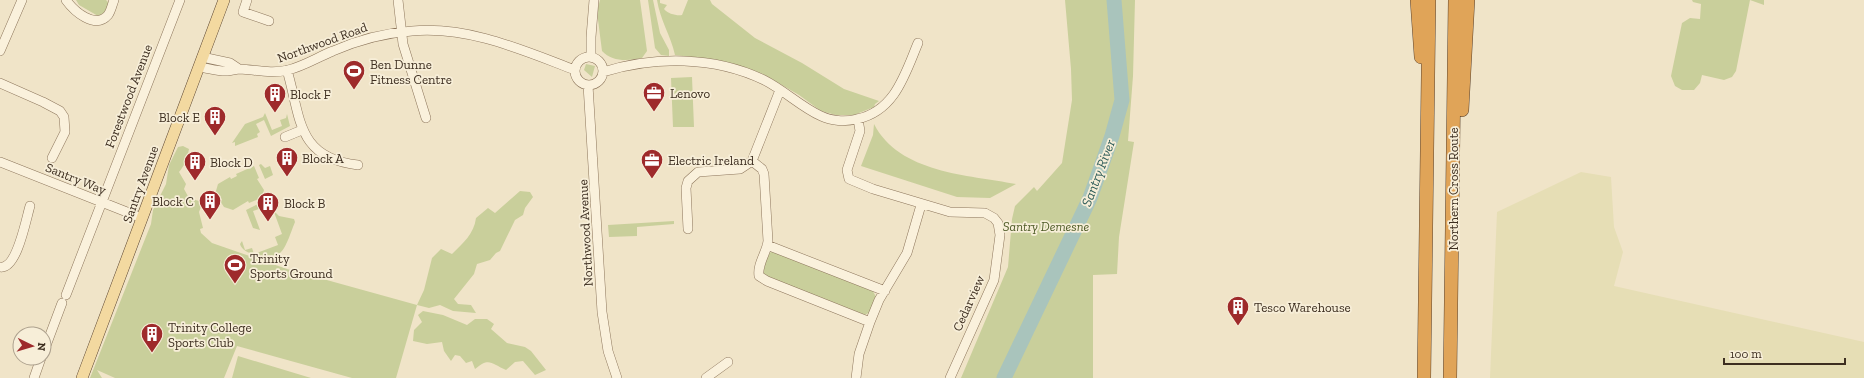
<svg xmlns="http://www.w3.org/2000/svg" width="1864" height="378" font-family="'Zilla Slab',serif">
	<rect width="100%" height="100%" fill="#f0e4c8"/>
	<path fill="#e6deb5" d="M1581,172L1611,177L1614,227L1623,252L1614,286L1864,342V378H1490L1497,212Z"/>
	<path fill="#c9cf9b" d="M76,0H106L109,3L104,13L98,16L79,5Z
		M600,0H640L647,51L642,58C628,61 612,62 602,51L597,12Z
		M648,0H653L660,33L669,50V56L661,55L655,48Z
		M657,0H660V3L667,5L664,9C668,14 677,16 682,15L688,0H710L712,4L755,38L802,63L844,89L879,101L875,104L874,107L854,115H836L821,111L799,95L763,74L716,60L675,55C671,36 660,20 657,0Z
		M1065,0H1135L1133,76L1128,141L1134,142L1119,237L1117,274L1093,275V378H961L1008,267L1012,219L1015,206L1034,187L1037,191L1062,163L1072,100L1071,69Z
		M1692,0H1764V5L1750,0L1736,71L1732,77L1724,80L1702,75L1700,83L1694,90H1682L1675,86L1671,76L1682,23L1690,18L1700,19L1701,4L1693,2Z
		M586,64L595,66L592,77L584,70Z
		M692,77L694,127H673L671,78Z
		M265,113L272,130L282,126L280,120L286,118L287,114L290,126L271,136L264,120L256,124L260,132L257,134L258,137L235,146V142L232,143L245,124L263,117Z
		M874,124C899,173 968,175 1016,184L990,198L957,197L861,166L873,135Z
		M183,146L189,149C187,159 185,165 179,172L186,184L184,189L189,198L199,201L205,208L201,207L199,212L203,228L200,229L201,233L212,243L287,269L417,305L424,290L432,258L441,249L452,254C463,243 474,234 476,218L488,208L495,213L520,191L530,192L533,197L525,208L523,215L515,220L500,251L496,253L490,260L477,264L474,274L454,299L458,304L471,305L476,313L453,311L440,305L429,308L417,305L396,378H352L237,346L224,378H115L97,370L102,378H90L151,224L153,210L166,184L169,165L178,147Z
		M261,164L265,168L270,166L273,175L265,179L259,165Z
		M254,166L259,178L257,179L264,190C262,199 256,200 249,203L248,201L233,210L224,207L220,201L222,200L220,195L218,196L216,191L218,184L230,177L231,179L237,176L236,174Z
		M264,201L279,216L294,219L295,222C292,229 286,249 280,253C271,259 243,256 240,244L242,241L245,250L252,248L254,254L278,245L275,237L282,234L274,212L272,211L267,213L264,207L253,211L260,230L253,228L246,210Z
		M674,221V224L637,227V236L609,237L608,225Z
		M772,251L873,291L876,297L870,312L865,315L766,276L763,273C764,265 766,256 772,251Z
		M423,311L443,315L467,325L475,319H487L494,324L491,329L507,343L525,347L531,351L546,370L535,375L523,361L515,362L506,370C491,363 489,357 475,369L472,361L466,363L460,356L455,355L451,361L444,351L442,342L427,344L413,341L414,330L422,322L418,315Z
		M238,356L311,378H232Z"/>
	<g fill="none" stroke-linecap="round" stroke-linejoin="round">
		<path stroke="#a9c4bc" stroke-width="15" d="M1004,378L1090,198L1112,136L1122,100L1114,0"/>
		<g stroke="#8d765c" stroke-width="10">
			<path id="minor" d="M66,0C74,11 95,30 108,15C111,11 112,5 114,0
				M247,0L243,12L269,21
				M398,0L403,44L426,118
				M0,51L22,0
				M202,57L230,63L239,69
				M591,57V37L594,0
				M575 71a14 14 0 1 1 28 0a14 14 0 1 1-28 0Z
				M199,67C208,68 219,72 228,71C232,71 236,69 240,69C257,70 271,74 288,70C304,66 318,57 333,51C358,40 384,33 412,31C469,26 522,50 575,70
				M287,70C301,117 296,158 358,165
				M603,72C655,56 714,56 764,80C784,90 801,107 821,116C831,121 845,122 857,119C895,111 905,74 918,43
				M0,83L43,102L60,111L64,117L65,132L52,158
				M588,85L602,312L608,351L617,378
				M858,119L860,131L847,170L849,179L873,189L950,212L985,213L994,218L998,223L1000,235L994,280L950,378
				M285,137L302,130
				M752,161L762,169L764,174L768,241C767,252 757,264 759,276L767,281L870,322
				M0,162L142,218
				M688,229L686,188L688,181L698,172L740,169L752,161L780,90
				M767,245L885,291
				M0,267C17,270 26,219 30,206
				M66,295L180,0
				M44,351L62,303
				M34,378L41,358
				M706,378L728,362
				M856,378L859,354L870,322L879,300L907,253L921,205"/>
		</g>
		<g stroke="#5b4430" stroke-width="12">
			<path id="major" d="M82,378L224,0"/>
		</g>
		<g stroke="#5b4430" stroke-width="14">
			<path id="highway" d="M1417,0L1421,57
				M1462,110L1468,0
				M1424,378L1429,0
				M1450,378L1455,0"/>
		</g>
		<use href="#minor" stroke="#faf1dc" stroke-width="9"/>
		<use href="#major" stroke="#f3d9a0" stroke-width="11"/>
		<use href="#highway" stroke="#e0a458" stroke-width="13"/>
	</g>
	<defs>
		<g id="stadium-pin" transform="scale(1.15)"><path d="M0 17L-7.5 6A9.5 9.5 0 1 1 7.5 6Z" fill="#9e2a2b" stroke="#f7eed8"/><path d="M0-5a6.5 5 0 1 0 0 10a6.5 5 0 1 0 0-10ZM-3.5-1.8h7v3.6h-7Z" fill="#fff"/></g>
		<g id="office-pin" transform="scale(1.15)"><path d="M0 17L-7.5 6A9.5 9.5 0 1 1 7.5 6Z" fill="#9e2a2b" stroke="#f7eed8"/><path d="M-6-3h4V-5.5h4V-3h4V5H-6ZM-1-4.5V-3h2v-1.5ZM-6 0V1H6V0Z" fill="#fff"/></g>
		<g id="building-pin" transform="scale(1.15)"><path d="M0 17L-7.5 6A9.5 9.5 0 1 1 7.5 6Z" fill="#9e2a2b" stroke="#f7eed8"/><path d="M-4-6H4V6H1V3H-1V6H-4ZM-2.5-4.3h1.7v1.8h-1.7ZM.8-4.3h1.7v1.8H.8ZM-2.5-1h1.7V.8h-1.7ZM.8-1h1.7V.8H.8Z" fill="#fff"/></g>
	</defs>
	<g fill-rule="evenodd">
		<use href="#stadium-pin" x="354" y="71"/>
		<use href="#office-pin" x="654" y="93"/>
		<use href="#building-pin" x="275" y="94"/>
		<use href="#building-pin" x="215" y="117"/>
		<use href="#building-pin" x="287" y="158"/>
		<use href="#office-pin" x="652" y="160"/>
		<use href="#building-pin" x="195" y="162"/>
		<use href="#building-pin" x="210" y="201"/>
		<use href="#building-pin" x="268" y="203"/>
		<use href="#stadium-pin" x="235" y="265"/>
		<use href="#building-pin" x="1238" y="307"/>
		<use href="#building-pin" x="152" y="334"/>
	</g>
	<g text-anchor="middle" stroke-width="3.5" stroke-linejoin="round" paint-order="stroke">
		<g font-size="13" fill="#3d2e20" stroke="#f7eed8">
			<text transform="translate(322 42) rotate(-20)" y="5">Northwood Road</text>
			<text transform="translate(128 96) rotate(-69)" y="5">Forestwood Avenue</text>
			<text transform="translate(76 178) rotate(22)" y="5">Santry Way</text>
			<text transform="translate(140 184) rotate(-70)" y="5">Santry Avenue</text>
			<text transform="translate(1453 189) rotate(-90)" y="5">Northern Cross Route</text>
			<text transform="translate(585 233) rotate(-93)" y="5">Northwood Avenue</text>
			<text transform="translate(968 303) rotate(-66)" y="5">Cedarview</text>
		</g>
		<g font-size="13" fill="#3d2e20" stroke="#f7eed8" text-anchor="start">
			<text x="370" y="69">Ben Dunne<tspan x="370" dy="15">Fitness Centre</tspan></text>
			<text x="670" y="98">Lenovo</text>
			<text x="290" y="99">Block F</text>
			<text x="200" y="122" text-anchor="end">Block E</text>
			<text x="302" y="163">Block A</text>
			<text x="668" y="165">Electric Ireland</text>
			<text x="210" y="167">Block D</text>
			<text x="194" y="206" text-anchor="end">Block C</text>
			<text x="284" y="208">Block B</text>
			<text x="250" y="263">Trinity<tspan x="250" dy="15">Sports Ground</tspan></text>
			<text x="1254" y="312">Tesco Warehouse</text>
			<text x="168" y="332">Trinity College<tspan x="168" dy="15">Sports Club</tspan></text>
		</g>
		<g font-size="13" font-style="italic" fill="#4d5a26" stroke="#f7eed8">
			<text x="1046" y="231">Santry Demesne</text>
		</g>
		<g font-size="14" font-style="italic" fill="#2f5d5a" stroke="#f7eed8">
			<text transform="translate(1098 173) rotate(-69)" y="5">Santry River</text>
		</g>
	</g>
	<g transform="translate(32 346) rotate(95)"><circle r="19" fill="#f7eed8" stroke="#ada18e"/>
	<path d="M0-3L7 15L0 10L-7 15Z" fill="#9e2a2b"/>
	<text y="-6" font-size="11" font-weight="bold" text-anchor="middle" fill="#3d2e20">N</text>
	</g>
	<path d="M1724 358v6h121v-6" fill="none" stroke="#3d2e20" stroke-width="2"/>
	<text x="1730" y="358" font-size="12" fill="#3d2e20" stroke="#f7eed8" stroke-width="3" paint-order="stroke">100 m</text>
</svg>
